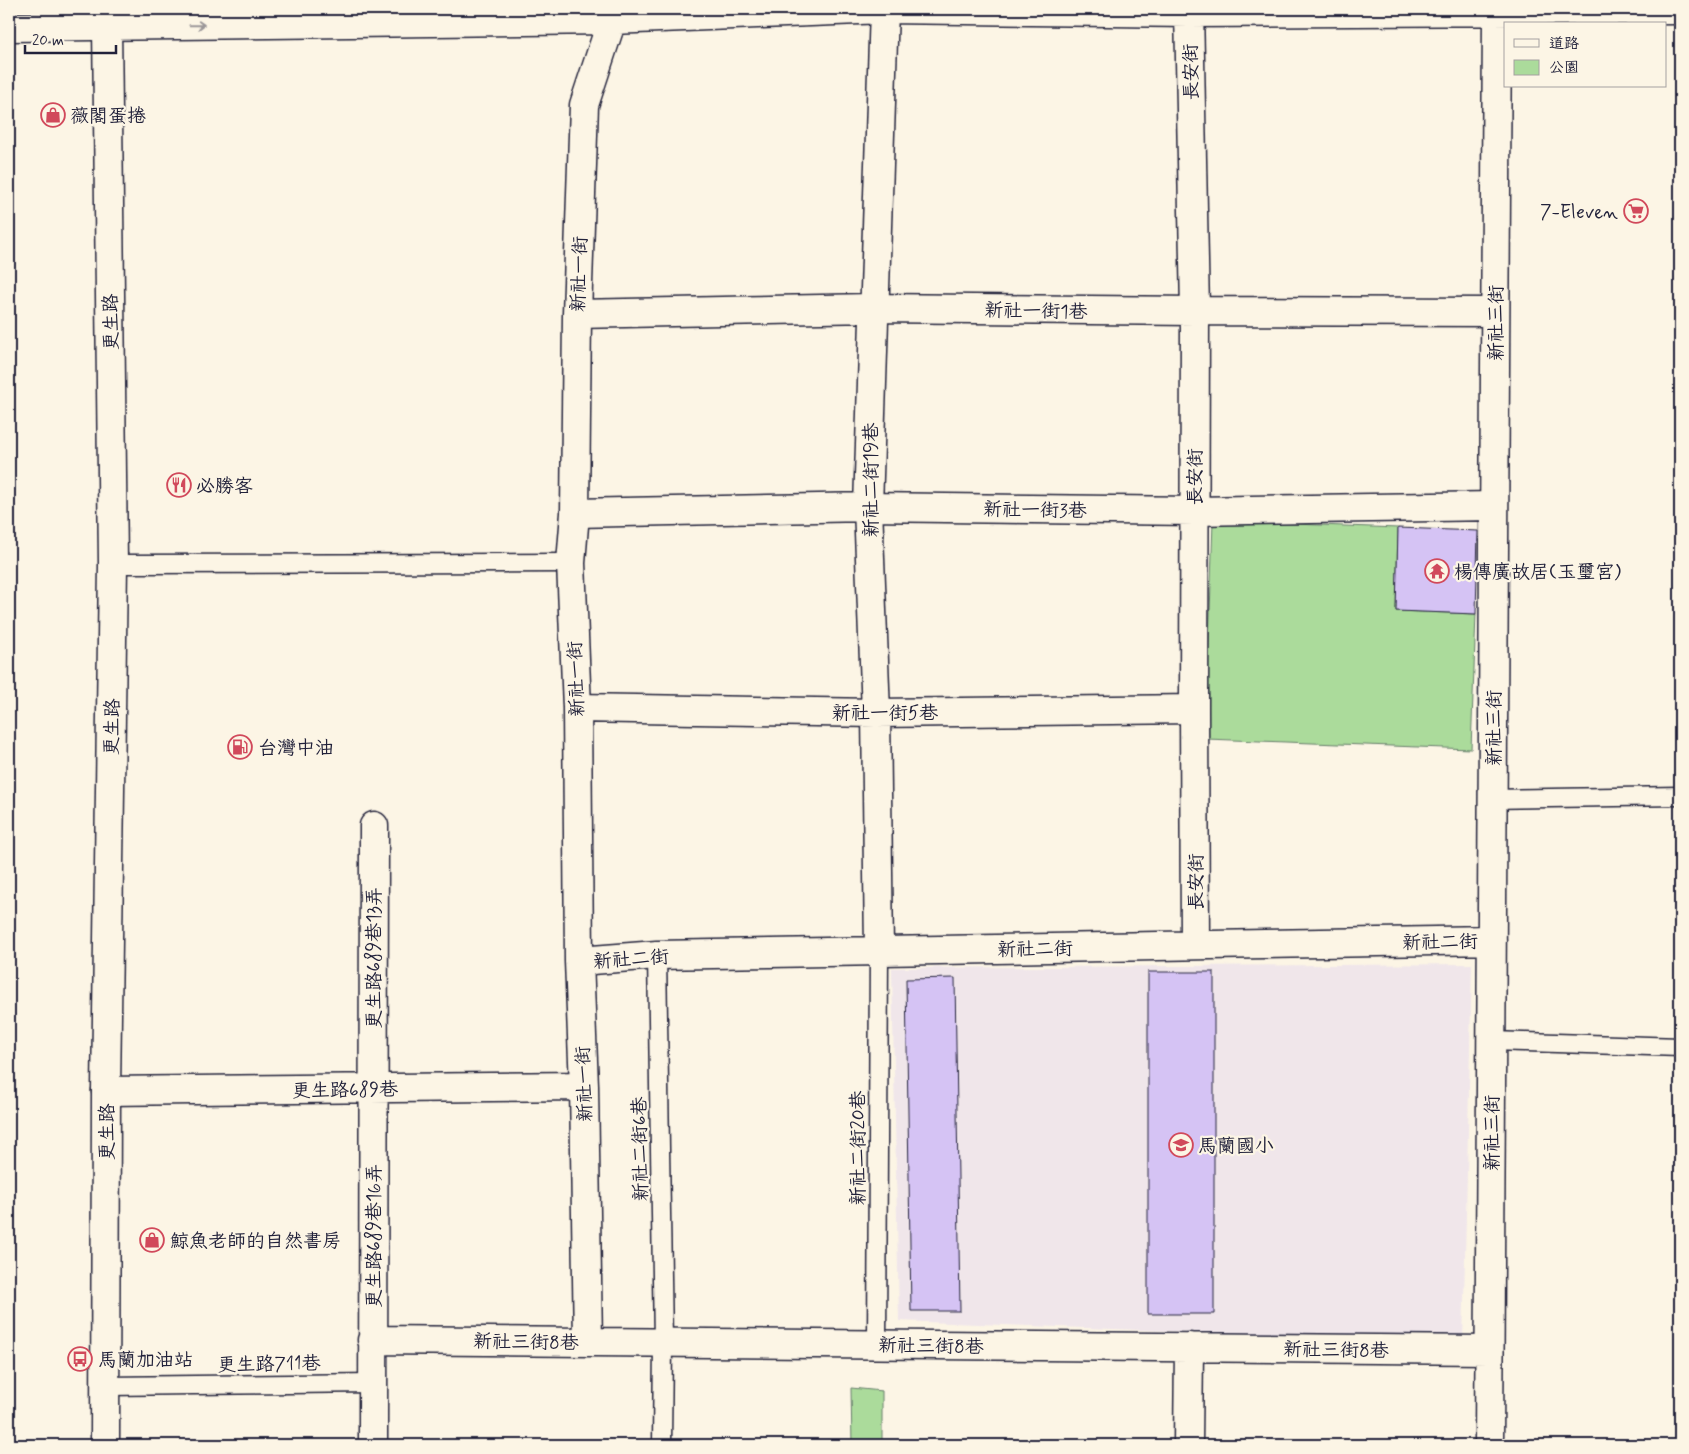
<svg xmlns="http://www.w3.org/2000/svg" width="1689" height="1454" font-family="Mynerve,'LXGW WenKai TC',sans-serif">
	<rect width="100%" height="100%" fill="#fcf5e5"/>
	<filter id="ink" filterUnits="userSpaceOnUse"><feTurbulence type="fractalNoise" baseFrequency=".02" numOctaves="2"/><feDisplacementMap in="SourceGraphic" scale="10" xChannelSelector="R" yChannelSelector="G"/><feConvolveMatrix kernelMatrix="1 2 1 2 8 2 1 2 1" color-interpolation-filters="sRGB"/></filter>
	<g filter="url(#ink)">
		<path fill="#f0e6ea" d="M1472,964L1463,1342L899,1321L892,968Z"/>
		<path fill="#abdb9b" stroke="#667e6b" d="M1213,521L1398,528L1396,611L1476,614L1471,749L1206,739Z
			M851,1388L882,1391V1445H852Z"/>
		<path fill="#d5c3f4" stroke="#22223b" d="M1398,528L1478,531L1476,614L1396,611Z
			M1148,972H1214V1314H1148Z
			M955,978L960,1311H911L906,979Z"/>
		<g fill="none" stroke-linecap="round" stroke-linejoin="round">
			<g stroke="#22223b" stroke-width="21">
				<path id="lane" d="M113,564L571,563
					M1492,799L1680,796
					M657,955L663,1342L662,1445
					M1491,1041L1680,1047
					M877,1344L879,951
					M106,1386L373,1383"/>
			</g>
			<g stroke="#22223b" stroke-width="31">
				<path id="street" d="M1189,9L1195,311L1194,709L1195,945
					M9,27L612,20L884,9L1189,13L1680,10
					M577,314L873,308L1195,311L1495,312
					M575,513L868,507L1194,511L1494,506
					M577,708L876,713L1194,709
					M879,951L876,713L868,507L884,9
					M579,961L657,955L1492,940
					M106,1091L584,1086
					M372,1340L1489,1350
					M588,1342L584,1086L579,961L577,708L571,563L575,513L577,314L584,105L612,20L620,9
					M373,1445L374,826
					M1188,1445L1189,1347
					M1489,1445L1497,10"/>
			</g>
			<g stroke="#22223b" stroke-width="31">
				<path id="secondary" d="M105,1445L106,1091L113,564L107,25L109,9"/>
			</g>
			<use href="#lane" stroke="#fcf5e5" stroke-width="18"/>
			<use href="#street" stroke="#fcf5e5" stroke-width="28"/>
			<use href="#secondary" stroke="#fcf5e5" stroke-width="28"/>
		</g>
		<defs><path id="oneway-shaft" d="M-6 0H5M1.5-3L5.5 0L1.5 3" fill="none" stroke-width="1.6" stroke-linecap="round" stroke-linejoin="round" transform="scale(1.25)"/></defs>
		<use stroke="#9a9698" href="#oneway-shaft" transform="translate(197 25) rotate(-1)"/>
	</g>
	<defs>
		<g id="shop-ring" transform="scale(1.25)"><circle r="9.5" fill="#fcf5e5" stroke="#d1495b" stroke-width="1.5"/><path d="M-5-2.5h2.3a2.7 3.5 0 0 1 5.4 0H5L5.5 6h-11ZM-1.5-2.5h3a1.5 2.3 0 0 0-3 0Z" fill="#d1495b"/></g>
		<g id="supermarket-ring" transform="scale(1.25)"><circle r="9.5" fill="#fcf5e5" stroke="#d1495b" stroke-width="1.5"/><path d="M-6-5.5h2.5l.6 2H6L4.5 2H-2.5L-4.4-4H-6ZM-1.5 3.2a1.3 1.3 0 1 0 .1 0ZM3 3.2a1.3 1.3 0 1 0 .1 0Z" fill="#d1495b"/></g>
		<g id="restaurant-ring" transform="scale(1.25)"><circle r="9.5" fill="#fcf5e5" stroke="#d1495b" stroke-width="1.5"/><path d="M-5-6h1v4h1v-4h1v4h1v-4h1v5L-1.5 .5V6h-2V.5L-5-1ZM5-6V6H3V1.5H1.5Q1.5-4 5-6Z" fill="#d1495b"/></g>
		<g id="temple-ring" transform="scale(1.25)"><circle r="9.5" fill="#fcf5e5" stroke="#d1495b" stroke-width="1.5"/><path d="M0-6L5-2H3V0L6.5 2.5H4V6H1.5V3h-3V6H-4V2.5H-6.5L-3 0V-2H-5Z" fill="#d1495b"/></g>
		<g id="fuel-ring" transform="scale(1.25)"><circle r="9.5" fill="#fcf5e5" stroke="#d1495b" stroke-width="1.5"/><path d="M-5.5-6h7V0h2V4h1.3V-2.5L3-4.5l.8-.8L6-3V5H2.5V1h-1V6h-7ZM-4.2-4.7v3.2H.2V-4.7Z" fill="#d1495b"/></g>
		<g id="school-ring" transform="scale(1.25)"><circle r="9.5" fill="#fcf5e5" stroke="#d1495b" stroke-width="1.5"/><path d="M0-5L7-2L0 1L-7-2ZM-4 1L0 2.5L4 1V4Q0 6-4 4Z" fill="#d1495b"/></g>
		<g id="bus-ring" transform="scale(1.25)"><circle r="9.5" fill="#fcf5e5" stroke="#d1495b" stroke-width="1.5"/><path d="M-5-6H5V4H4V6H2V4H-2V6H-4V4H-5ZM-3.5-4V0h7V-4ZM-3.5 1.2v1.5H-2V1.2ZM2 1.2v1.5H3.5V1.2Z" fill="#d1495b"/></g>
	</defs>
	<g fill-rule="evenodd">
		<use href="#shop-ring" x="53" y="115"/>
		<use href="#supermarket-ring" x="1636" y="211"/>
		<use href="#restaurant-ring" x="179" y="485"/>
		<use href="#temple-ring" x="1437" y="571"/>
		<use href="#fuel-ring" x="240" y="747"/>
		<use href="#school-ring" x="1181" y="1145"/>
		<use href="#shop-ring" x="152" y="1240"/>
		<use href="#bus-ring" x="80" y="1359"/>
	</g>
	<g text-anchor="middle" stroke-width="4.5" stroke-linejoin="round" paint-order="stroke">
		<g font-size="19" fill="#22223b" stroke="#fcf5e5">
			<text transform="translate(1190 72) rotate(-91)" y="7">長安街</text>
			<text transform="translate(578 274) rotate(-88)" y="7">新社一街</text>
			<text transform="translate(1036 310) rotate(1)" y="7">新社一街1巷</text>
			<text transform="translate(110 322) rotate(-91)" y="7">更生路</text>
			<text transform="translate(1495 323) rotate(-90)" y="7">新社三街</text>
			<text transform="translate(1194 477) rotate(-90)" y="7">長安街</text>
			<text transform="translate(870 480) rotate(-90)" y="7">新社二街19巷</text>
			<text transform="translate(1035 509) rotate(1)" y="7">新社一街3巷</text>
			<text transform="translate(575 679) rotate(-92)" y="7">新社一街</text>
			<text x="885" y="719">新社一街5巷</text>
			<text transform="translate(111 727) rotate(-89)" y="7">更生路</text>
			<text transform="translate(1493 728) rotate(-90)" y="7">新社三街</text>
			<text transform="translate(1195 882) rotate(-90)" y="7">長安街</text>
			<text transform="translate(1440 941) rotate(-1)" y="7">新社二街</text>
			<text transform="translate(1035 948) rotate(-1)" y="7">新社二街</text>
			<text transform="translate(373 958) rotate(-90)" y="7">更生路689巷13弄</text>
			<text transform="translate(631 958) rotate(-4)" y="7">新社二街</text>
			<text transform="translate(583 1084) rotate(-92)" y="7">新社一街</text>
			<text transform="translate(345 1089) rotate(-1)" y="7">更生路689巷</text>
			<text transform="translate(106 1132) rotate(-90)" y="7">更生路</text>
			<text transform="translate(1491 1133) rotate(-90)" y="7">新社三街</text>
			<text transform="translate(857 1148) rotate(-90)" y="7">新社二街20巷</text>
			<text transform="translate(639 1149) rotate(-91)" y="7">新社二街6巷</text>
			<text transform="translate(373 1236) rotate(-90)" y="7">更生路689巷16弄</text>
			<text transform="translate(526 1341) rotate(1)" y="7">新社三街8巷</text>
			<text transform="translate(931 1345) rotate(1)" y="7">新社三街8巷</text>
			<text transform="translate(1336 1349) rotate(1)" y="7">新社三街8巷</text>
			<text transform="translate(269 1363) rotate(-1)" y="7">更生路711巷</text>
		</g>
		<g font-size="19" fill="#22223b" stroke="#fcf5e5" text-anchor="start">
			<text x="70" y="122">薇閣蛋捲</text>
			<text x="1618" y="218" text-anchor="end">7-Eleven</text>
			<text x="196" y="492">必勝客</text>
			<text x="1454" y="578">楊傳廣故居(玉璽宮)</text>
			<text x="258" y="754">台灣中油</text>
			<text x="1198" y="1152">馬蘭國小</text>
			<text x="170" y="1247">鯨魚老師的自然書房</text>
			<text x="98" y="1366">馬蘭加油站</text>
		</g>
	</g>
	<rect width="1689" height="1454" fill="none" stroke="#fcf5e5" stroke-width="30"/>
	<rect x="15" y="15" width="1659" height="1424" fill="none" stroke="#22223b" stroke-width="2" filter="url(#ink)"/>
	<rect x="1504" y="22" width="162" height="65" fill="#fcf5e5" stroke="#a5a1a1"/>
	<rect x="1514" y="39" width="25" height="8" fill="#fcf5e5" stroke="#a5a1a1"/>
	<text x="1549" y="48" font-size="15" fill="#22223b">道路</text>
	<rect x="1514" y="60" width="25" height="15" fill="#abdb9b" stroke="#a5a1a1"/>
	<text x="1549" y="72" font-size="15" fill="#22223b">公園</text>
	<path d="M25 45v8h91v-8" fill="none" stroke="#22223b" stroke-width="2.5"/>
	<text x="32" y="45" font-size="15" fill="#22223b" stroke="#fcf5e5" stroke-width="4" paint-order="stroke">20 m</text>
</svg>
